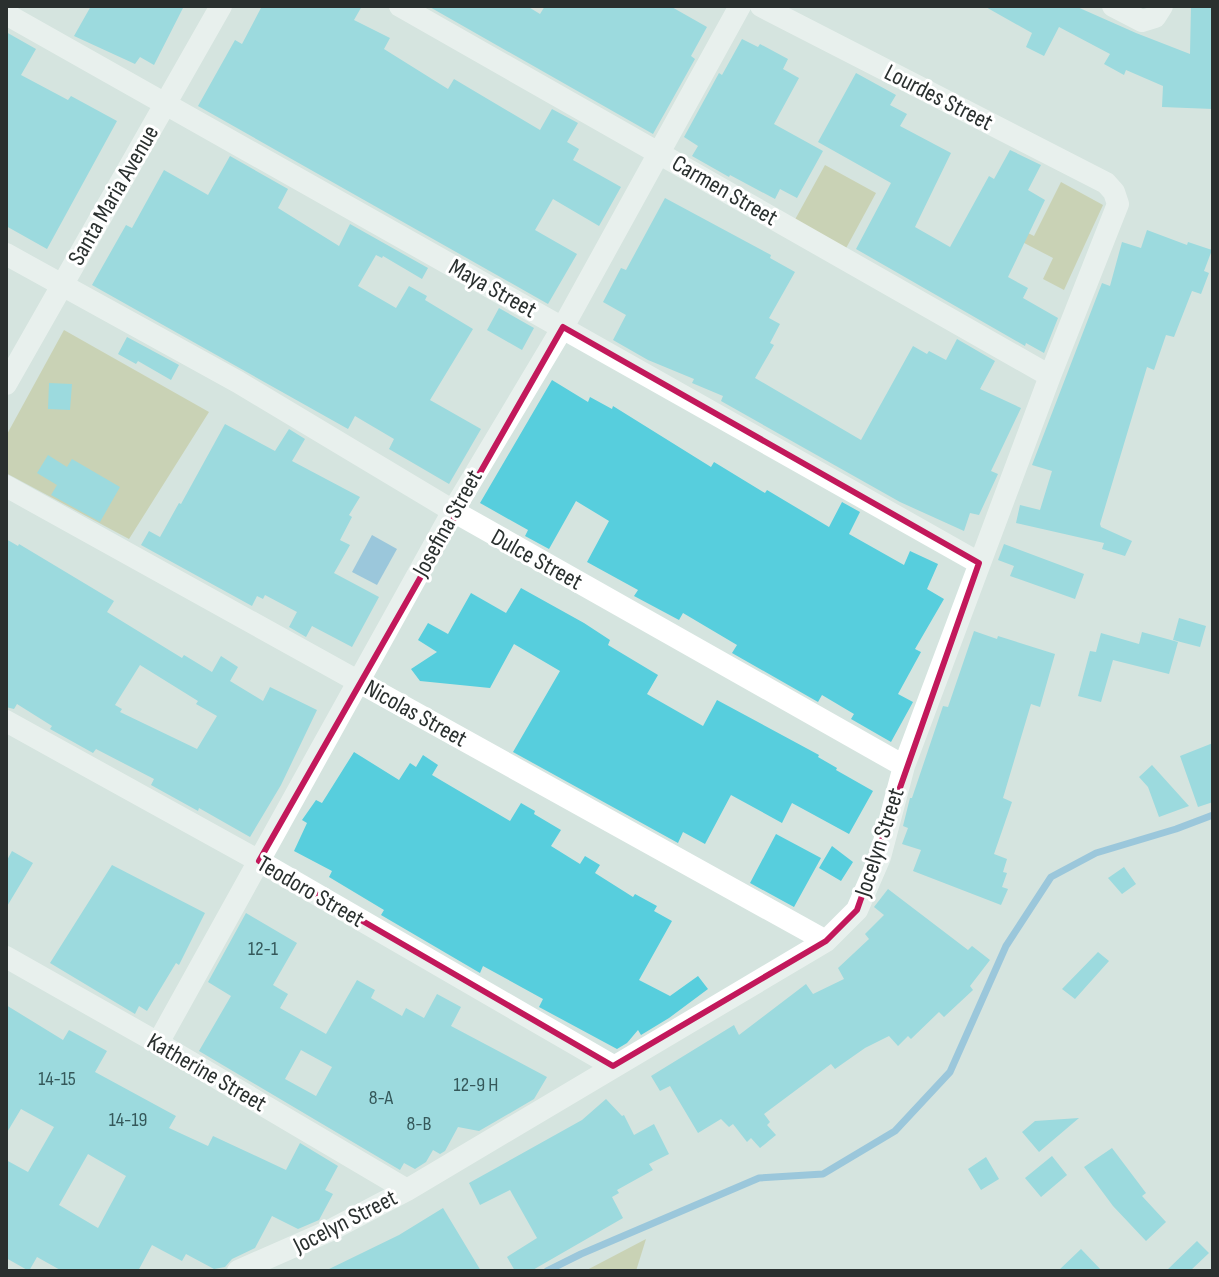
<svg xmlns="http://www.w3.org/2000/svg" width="1219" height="1277" font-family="'Sofia Sans Condensed',sans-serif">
	<rect width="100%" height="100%" fill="#d5e4df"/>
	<path fill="#bbbd83" d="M825,165L876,193L844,252L792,225Z
		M1061,182L1103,205L1064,290L1043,279L1053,258L1009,235L1014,226L1034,236Z
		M64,330L209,412L129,539L6,473V436Z
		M646,1239L636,1271H585Z"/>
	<path fill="#55a5d7" d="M372,535L397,549L377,585L352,572Z"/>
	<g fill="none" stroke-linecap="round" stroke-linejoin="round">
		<path stroke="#55a5d7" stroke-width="7" d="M547,1271L581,1254L759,1178L823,1174L895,1131L950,1072L1006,946L1051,877L1096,853L1176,829L1213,815"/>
	</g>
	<path fill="#57cedd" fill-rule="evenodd" d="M91,6H184L154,65L140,57L135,64L74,36Z
		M262,6H362L354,20L390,38L384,49L448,89L454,79L540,130L552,109L578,123L567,142L579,149L573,160L621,187L599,226L553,199L535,230L577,254L548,304L198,106L235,40L242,44Z
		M428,6H527L540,14L545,6H670L707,27L691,56L695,59L653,134Z
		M984,6H1075L1136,33L1190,54L1191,6H1213V109L1162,107L1163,86L1126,70L1124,75L1104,64L1110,54L1059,27L1044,56L1026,47L1032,33Z
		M6,32L36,49L21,75L68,100L71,96L117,121L47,249L6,226Z
		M742,39L758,47L760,44L788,59L783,69L799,78L774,124L823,151L797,198L780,189L775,199L730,175L729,177L692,156L698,146L684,137L719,73L722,75Z
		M856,73L896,95L890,105L907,114L900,126L951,153L915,227L950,247L989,176L994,179L1010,150L1041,165L1028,190L1045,200L1008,277L1028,288L1023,298L1058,318L1044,353L1026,343L1025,346L856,249L891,183L818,142Z
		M230,156L288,189L278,208L339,246L350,224L428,268L422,279L383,256L382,258L376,255L358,286L396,308L409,286L427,296L425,300L473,329L430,400L481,429L449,484L389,449L394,439L355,416L348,429L92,285L126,225L132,228L164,170L208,195Z
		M665,198L771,255L770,258L795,272L769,318L780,324L770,343L774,345L755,378L861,440L913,346L927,354L929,351L946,360L957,339L995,361L980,389L1021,408L991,471L998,474L979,515L970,513L964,531L900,502L721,401L723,396L692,383L694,379L648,360L613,340L626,315L603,302L621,268L626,270Z
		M1147,230L1187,245L1188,242L1212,250L1204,271L1209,273L1201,294L1192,291L1174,337L1166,335L1154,370L1147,367L1100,524L1101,527L1132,541L1125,556L1102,549L1104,543L1016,523L1020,505L1040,510L1052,471L1032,465L1102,283L1110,286L1122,242L1141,248Z
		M499,308L534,328L522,350L487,330Z
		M127,337L179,365L171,380L138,361L136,364L118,354Z
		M552,380L588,402L590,397L612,409L613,406L711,467L714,462L765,493L767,490L829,527L842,502L860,512L849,534L904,565L910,551L938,564L927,589L944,599L915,649L921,652L898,694L913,702L891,742L851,719L854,714L822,695L818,702L732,653L737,645L683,613L679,620L634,596L638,590L587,562L609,521L576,501L549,549L525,536L528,530L480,503Z
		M49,383L72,384L70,410L48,409Z
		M225,424L275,451L289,429L305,439L292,461L360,497L349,515L352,517L340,540L350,545L334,573L379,597L352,647L312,626L306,637L289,627L297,612L265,595L263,599L257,596L252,606L141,545L149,531L160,537L179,503L181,504Z
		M48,455L67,467L72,459L120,487L100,522L51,495L57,485L37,473Z
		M6,539L18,546L19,544L114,601L107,612L182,658L184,655L212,672L221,656L238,667L230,681L263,701L270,687L317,710L281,785L250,837L199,808L198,811L151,785L154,779L96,749L93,753L50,729L52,726L17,704L14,709L6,707ZM140,665L198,701L196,704L217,716L197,749L120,712L122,709L115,705Z
		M1004,544L1084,574L1075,599L1010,576L1014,566L998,560Z
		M521,588L584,623L610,640L608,645L658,675L647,694L703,726L717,700L819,755L818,757L837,768L836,770L873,791L849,834L792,803L782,823L731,795L705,844L683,832L678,843L513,752L560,671L514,644L490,688L420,681L411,669L437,652L418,640L428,623L448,634L471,593L506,613Z
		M1179,618L1206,626L1200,647L1173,640Z
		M974,631L997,639L998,636L1055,654L1040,707L1031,704L1003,798L1012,802L994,854L1007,859L1003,872L1007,873L1002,887L1008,889L1001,905L913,871L921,850L902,844L908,828L903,826L910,798H912L943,706L948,707Z
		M1142,632L1178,642L1169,674L1113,660L1101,702L1078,696L1090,651L1096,652L1101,633L1139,644Z
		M1213,743V802L1198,807L1180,756Z
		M354,752L399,780L410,763L416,767L423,755L438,765L432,775L510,821L521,803L535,811L534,814L561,830L551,846L580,864L585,856L600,865L595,873L633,897L635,894L657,906L654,911L672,921L639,980L670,996L698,976L708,989L669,1018L641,1035L638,1030L627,1043L617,1049L539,1007L543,999L483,966L480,973L381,915L384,910L329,877L332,871L294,851L307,823L302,820L316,800L322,803Z
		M1152,765L1189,806L1159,817L1148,787L1139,777Z
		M776,834L821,858L794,907L750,883Z
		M832,846L853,862L841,881L819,868Z
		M12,851L33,863L6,908V862Z
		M112,865L205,913L179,965L176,963L147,1011L139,1006L135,1014L50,963Z
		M1124,867L1136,884L1122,894L1108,878Z
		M888,889L968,950L972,946L990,960L970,986L973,990L944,1017L939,1012L911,1039L908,1036L898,1046L889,1036L865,1048L835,1069L831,1064L764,1114L770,1122L767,1125L776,1135L760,1148L751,1138L747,1142L733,1124L729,1127L721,1119L698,1133L670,1086L660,1091L651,1076L734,1025L739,1035L806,984L813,994L844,979L838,968L869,939L865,934L884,915L874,907Z
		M246,913L297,943L273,985L288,994L280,1008L326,1034L357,980L375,990L371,998L402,1016L406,1008L424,1018L437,994L461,1007L451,1026L547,1077L534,1099L479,1131L458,1127L445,1151L440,1154L433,1150L426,1162L415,1169L404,1163L400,1170L199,1051L231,996L208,982ZM301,1050L332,1067L316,1096L285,1079Z
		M1098,952L1109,961L1075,999L1062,989Z
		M6,1005L63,1040L69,1030L107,1051L95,1072L176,1116L169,1128L208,1146L213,1136L286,1170L300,1143L338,1166L325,1190L333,1194L319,1220L298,1229L272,1216L255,1248L232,1259L225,1267L214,1269L186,1254L182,1261L152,1245L138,1271H62L37,1257L29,1271L6,1258V1160L28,1172L54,1127L21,1109L6,1134ZM88,1154L126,1176L98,1228L59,1205Z
		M606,1099L622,1116L624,1115L634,1135L654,1124L669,1154L649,1164L653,1170L617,1190L619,1193L612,1197L623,1218L531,1271H515L507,1257L537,1238L510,1190L480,1205L469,1183L582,1120Z
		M1079,1118L1039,1152L1022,1132L1035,1121Z
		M1112,1148L1146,1193L1142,1196L1166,1222L1146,1241L1113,1206L1084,1167Z
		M1052,1156L1067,1175L1041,1197L1025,1178Z
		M986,1157L999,1179L981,1190L968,1169Z
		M443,1208L481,1271H325L399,1235Z
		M1197,1241L1209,1253L1190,1271H1166Z
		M1081,1249L1102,1271H1058Z"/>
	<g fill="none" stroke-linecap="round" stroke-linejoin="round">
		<path stroke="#fff" stroke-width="22" d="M400,6L1050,376
			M1113,6L1142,21L1155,17L1162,6
			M6,14L979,563
			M6,254L238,382L453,511L904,766
			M6,384L221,6
			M6,486L826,941
			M6,721L259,861L613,1066
			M6,957L158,1043L407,1190
			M158,1043L453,511L563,327L740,6
			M238,1271L329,1231L407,1190L826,941L857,910L880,857L904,766L1050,376L1118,204L1114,192L1106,183L761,6"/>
	</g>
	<path d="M0 0H1219V1277H0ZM563,327L979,563L857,910L826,941L613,1066L259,861Z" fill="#d5e4df" fill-opacity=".55" fill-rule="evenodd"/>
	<path fill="none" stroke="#c2185b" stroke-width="6" stroke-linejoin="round" d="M563,327L979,563L857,910L826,941L613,1066L259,861Z"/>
	<g text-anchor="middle" stroke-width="6" stroke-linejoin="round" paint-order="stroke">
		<g font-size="20" fill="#35585a">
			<text x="263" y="955">12-1</text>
			<text x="57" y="1085">14-15</text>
			<text x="476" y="1091">12-9 H</text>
			<text x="381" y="1104">8-A</text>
			<text x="128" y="1126">14-19</text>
			<text x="419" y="1130">8-B</text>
		</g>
		<g font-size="24" fill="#2a302f" stroke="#fff">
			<text transform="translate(939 97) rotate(27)" y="8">Lourdes Street</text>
			<text transform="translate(725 190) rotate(30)" y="8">Carmen Street</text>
			<text transform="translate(113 195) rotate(-60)" y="8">Santa Maria Avenue</text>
			<text transform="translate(493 288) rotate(29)" y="8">Maya Street</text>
			<text transform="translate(447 523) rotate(-61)" y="8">Josefina Street</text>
			<text transform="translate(537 559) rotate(29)" y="8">Dulce Street</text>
			<text transform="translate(416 713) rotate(29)" y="8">Nicolas Street</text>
			<text transform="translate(879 842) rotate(-72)" y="8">Jocelyn Street</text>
			<text transform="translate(311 891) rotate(30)" y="8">Teodoro Street</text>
			<text transform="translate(207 1072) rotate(30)" y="8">Katherine Street</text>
			<text transform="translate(345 1221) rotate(-27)" y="8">Jocelyn Street</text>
		</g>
	</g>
	<rect width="1219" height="1277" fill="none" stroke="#2a302f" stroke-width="16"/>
</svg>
